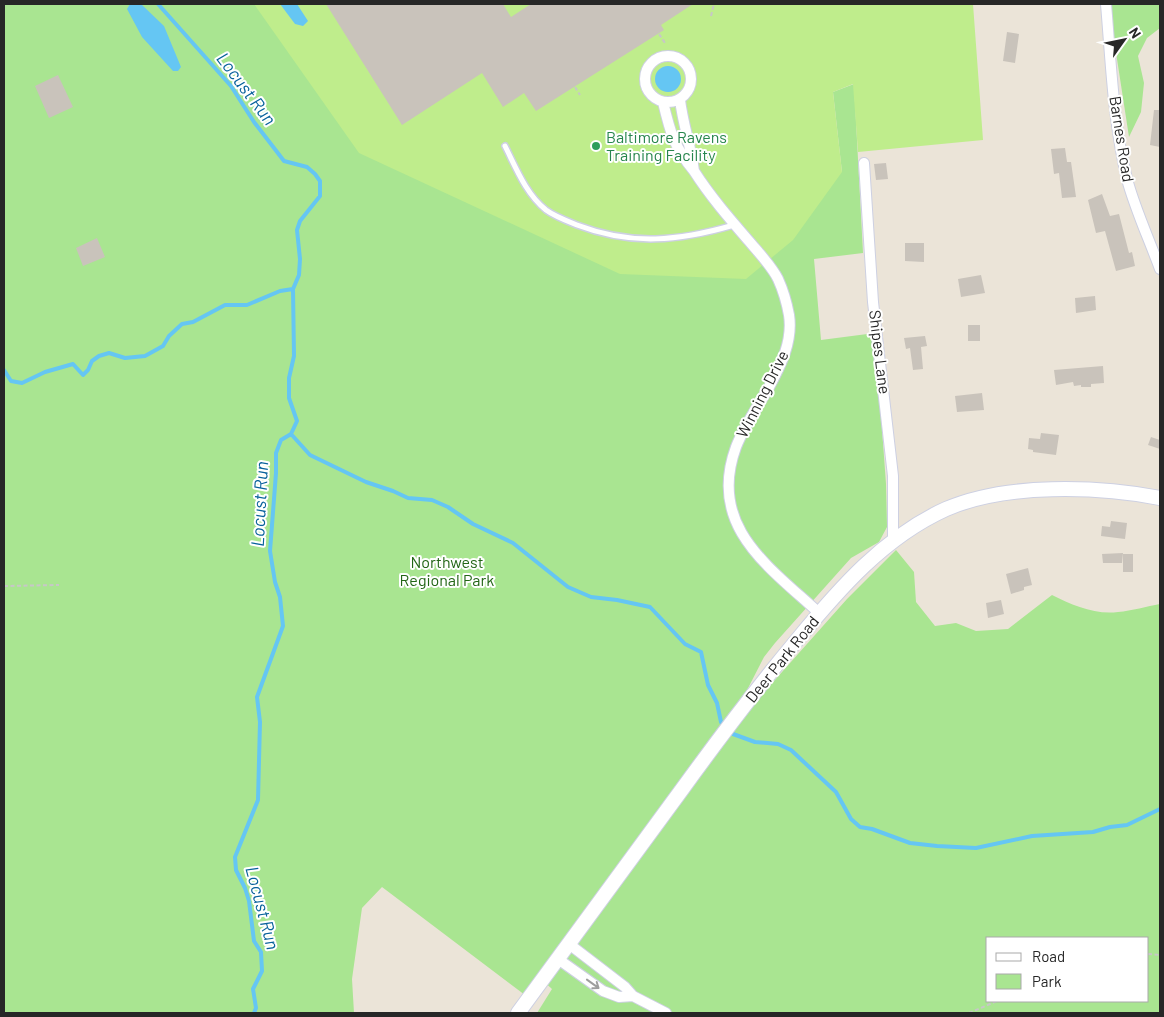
<svg xmlns="http://www.w3.org/2000/svg" width="1164" height="1017" font-family="Barlow,sans-serif">
	<rect width="100%" height="100%" fill="#ebe4d8"/>
	<path fill="#a9e591" fill-rule="evenodd" d="M4,4H269L842,172L833,92L854,84L863,253L814,259L821,340L875,333L886,484L887,527L879,542L851,558L775,643L764,657L744,696L766,690L847,599L896,550L914,572L916,602L935,626L956,623L976,631L1008,629L1052,595C1072,605 1095,615 1118,612C1132,611 1147,606 1160,604V1013H537L552,989L539,977L525,995L382,887L362,908L352,979L354,1013H4ZM988,938H1148V1001H988Z
		M1111,4H1160V28L1147,38L1138,56L1144,83L1141,112L1129,137L1115,46Z"/>
	<path fill="#bfed8c" d="M254,4H973L983,140L858,152L853,84L833,92L842,172L793,240L746,279L620,274L359,153Z"/>
	<path fill="#65c6f3" d="M130,4H141L164,26L181,67L178,71H173L142,37L127,9Z
		M280,4H297L308,21L303,26L295,24Z
		M655 79a13 13 0 1 1 26 0a13 13 0 1 1-26 0Z"/>
	<g fill="none" stroke-linecap="round" stroke-linejoin="round">
		<path stroke="#65c6f3" stroke-width="4" d="M158,4L231,86L254,122L284,161L307,167L315,174L320,181V196L300,221L297,230L300,259L299,275L293,289L294,356L289,378V398L297,421L291,434L281,440L276,453V473L270,551L275,582L280,597L283,626L257,697L260,722L258,800L235,857L236,870L245,888L249,901L254,941L261,952L262,971L253,989L256,1008L254,1013
			M4,370L11,381L22,383L45,372L73,364L83,375L88,370L92,361L99,356L109,353L125,358L145,356L163,346L169,336L182,324L193,322L225,305H247L280,291L293,289
			M291,434L310,455L366,482L393,491L408,498L432,500L448,507L473,524L513,543L568,587L591,597L617,600L650,607L685,644L701,652L708,685L717,703L721,722
			M733,734L755,742L778,744L791,750L836,792L851,819L860,827L872,829L910,843L937,846L976,848L1032,836L1093,832L1110,827L1127,825L1160,809"/>
	</g>
	<path fill="#c9c3bb" d="M326,4H503L511,17L531,4H693L661,25L664,30L536,111L524,93L503,107L482,73L402,125Z
		M1007,32L1019,34L1015,63L1003,61Z
		M58,75L73,107L49,118L35,86Z
		M1154,110H1160V147L1150,145Z
		M1065,148L1067,162H1071L1076,197L1062,198L1059,173L1054,174L1051,149Z
		M886,163L888,179L876,180L874,164Z
		M1102,194L1110,216L1119,214L1129,253L1132,252L1135,266L1116,271L1105,231L1096,233L1088,200Z
		M97,238L105,257L83,266L76,248Z
		M905,243H924V262L905,261Z
		M981,275L985,293L961,297L958,279Z
		M1095,296L1096,310L1076,313L1075,298Z
		M968,325H980V341H968Z
		M925,336L927,346L921,347L923,369L913,370L910,348L906,349L904,338Z
		M1103,366L1104,383L1091,384V387H1081V385L1074,386L1073,382L1056,385L1054,370Z
		M982,393L984,410L957,412L955,396Z
		M1041,433L1059,435L1056,455L1033,452V450L1028,449L1029,438L1040,439Z
		M1151,437L1160,440V449L1148,445Z
		M1111,521L1127,523L1125,539L1101,536L1102,526L1110,527Z
		M1123,553L1122,563H1103L1102,554Z
		M1123,554H1133V572H1123Z
		M1028,568L1032,585L1024,587V590L1011,594L1006,574Z
		M1001,600L1004,614L988,618L986,603Z"/>
	<g fill="none" stroke-linecap="round" stroke-linejoin="round">
		<g stroke="#cdd0e2" stroke-width="8">
			<path id="lane" d="M505,146C516,168 526,194 546,210C554,216 567,221 577,225C632,246 679,241 734,225"/>
		</g>
		<g stroke="#cdd0e2" stroke-width="12">
			<path id="street" d="M1106,4C1111,62 1113,122 1127,179C1135,209 1149,239 1160,269
				M645 79a23 23 0 1 1 46 0a23 23 0 1 1-46 0Z
				M663,102C670,132 674,147 694,171C691,147 683,124 680,100
				M864,163L873,302L893,476V541
				M694,171C710,196 729,218 748,240C758,252 771,265 778,279C783,290 787,304 789,315C793,341 781,365 769,387C758,406 744,426 736,447C707,526 768,566 819,613
				M569,944L625,987L633,996L666,1013
				M558,959L603,991L619,997L633,996"/>
		</g>
		<g stroke="#cdd0e2" stroke-width="16">
			<path id="secondary" d="M518,1013C573,938 628,863 683,788C720,737 757,688 797,640C839,589 884,537 946,509C1006,483 1097,486 1160,498"/>
		</g>
		<path stroke="#c7c7c7" stroke-width="2" stroke-dasharray="4 2.5" stroke-linecap="butt" d="M711,16L714,4
			M659,34L665,43
			M575,87L580,95
			M4,586L59,585
			M1148,954L1160,955
			M969,1013L997,1001"/>
		<use href="#lane" stroke="#fff" stroke-width="5"/>
		<use href="#street" stroke="#fff" stroke-width="10"/>
		<use href="#secondary" stroke="#fff" stroke-width="14"/>
	</g>
	<defs><path id="oneway-shaft" d="M-6 0H5M1.5-3L5.5 0L1.5 3" fill="none" stroke-width="1.6" stroke-linecap="round" stroke-linejoin="round" transform="scale(1.25)"/></defs>
	<use stroke="#9e9e9e" href="#oneway-shaft" transform="translate(593 984) rotate(36)"/>
	<circle fill="#2e9e5b" stroke="#fff" stroke-width="2" cx="596" cy="146" r="5"/>
	<g text-anchor="middle" stroke-width="4" stroke-linejoin="round" paint-order="stroke">
		<g font-size="16" fill="#27864d" stroke="#fff" text-anchor="start">
			<text x="606" y="143">Baltimore Ravens<tspan x="606" dy="18">Training Facility</tspan></text>
		</g>
		<g font-size="16" fill="#272727" stroke="#fff">
			<text transform="translate(1122 139) rotate(81)" y="6">Barnes Road</text>
			<text transform="translate(880 352) rotate(83)" y="6">Shipes Lane</text>
			<text transform="translate(762 394) rotate(-63)" y="6">Winning Drive</text>
			<text transform="translate(782 659) rotate(-51)" y="6">Deer Park Road</text>
		</g>
		<g font-size="16" fill="#236616" stroke="#fff">
			<text x="447" y="568">Northwest<tspan x="447" dy="18">Regional Park</tspan></text>
		</g>
		<g font-size="18" font-style="italic" fill="#07619b" stroke="#fff">
			<text transform="translate(246 89) rotate(53)" y="6">Locust Run</text>
			<text transform="translate(260 504) rotate(-87)" y="6">Locust Run</text>
			<text transform="translate(262 908) rotate(75)" y="6">Locust Run</text>
		</g>
	</g>
	<rect width="1164" height="1017" fill="none" stroke="#272727" stroke-width="10"/>
	<rect x="986" y="937" width="162" height="65" fill="#ffffff" stroke="#a9a9a9"/>
	<rect x="996" y="953" width="25" height="8" fill="#ffffff" stroke="#a9a9a9"/>
	<text x="1032" y="962" font-size="15" fill="#272727">Road</text>
	<rect x="996" y="974" width="25" height="15" fill="#a9e591" stroke="#a9a9a9"/>
	<text x="1032" y="987" font-size="15" fill="#272727">Park</text>
	<g transform="translate(1124 40) rotate(57)" stroke="#ffffff" stroke-width="4" paint-order="stroke">
	<path d="M0-4L9 19L0 12L-9 19Z" fill="#272727"/>
	<text y="-8" font-size="14" font-weight="bold" text-anchor="middle" fill="#272727">N</text>
	</g>
</svg>
